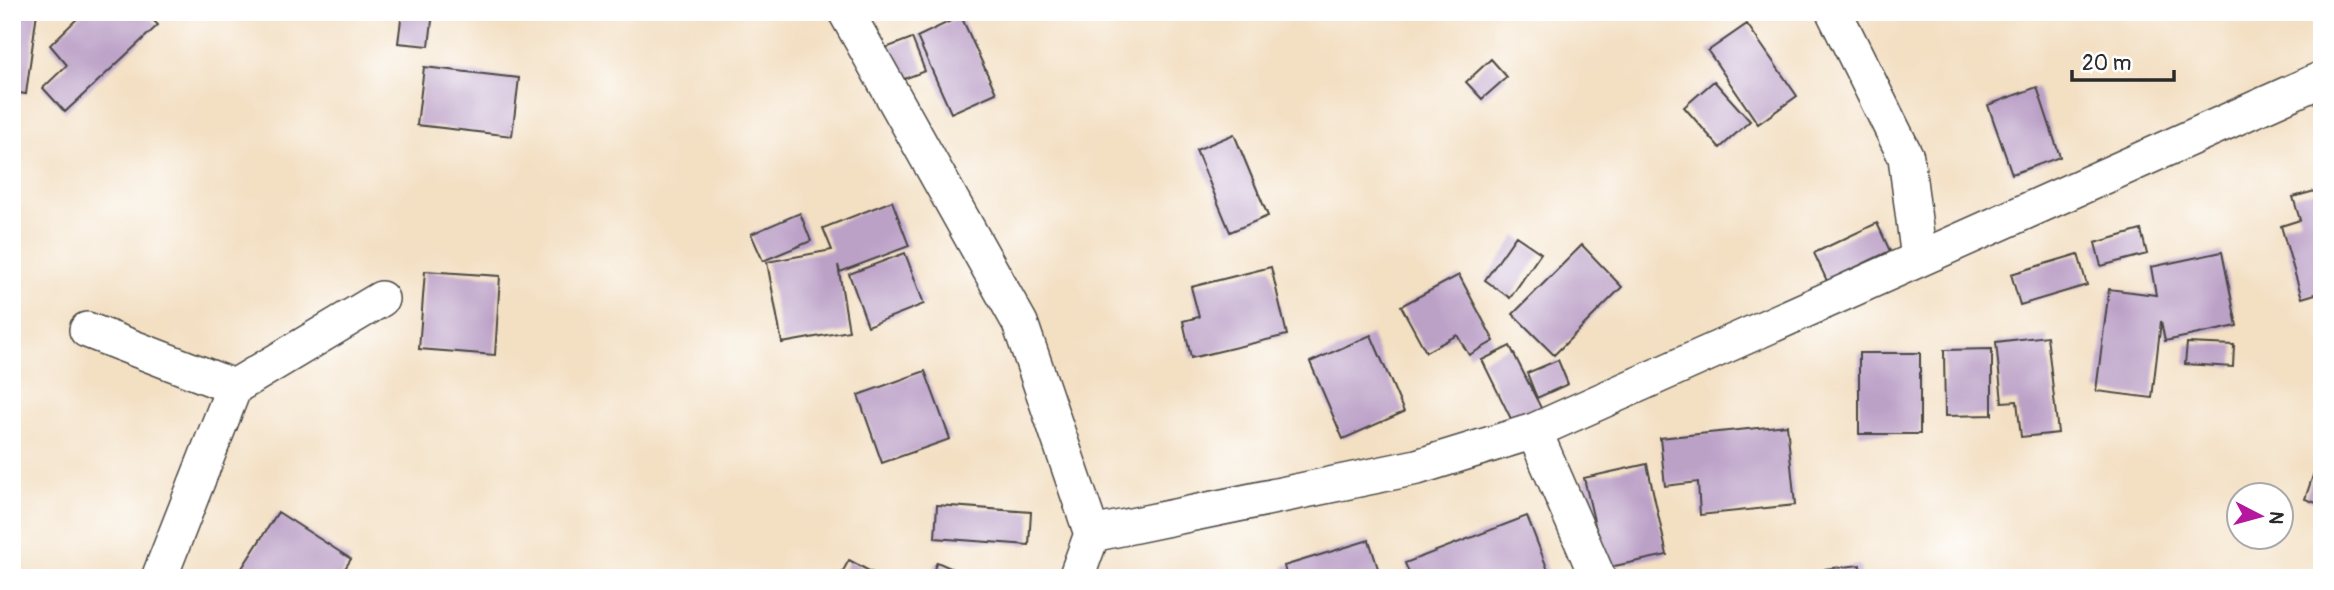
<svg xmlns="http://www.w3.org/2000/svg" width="2334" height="590" font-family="Pangolin,sans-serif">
	<rect width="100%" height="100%" fill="#fff"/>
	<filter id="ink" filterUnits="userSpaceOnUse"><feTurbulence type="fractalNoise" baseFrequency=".0143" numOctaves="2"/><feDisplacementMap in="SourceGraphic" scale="14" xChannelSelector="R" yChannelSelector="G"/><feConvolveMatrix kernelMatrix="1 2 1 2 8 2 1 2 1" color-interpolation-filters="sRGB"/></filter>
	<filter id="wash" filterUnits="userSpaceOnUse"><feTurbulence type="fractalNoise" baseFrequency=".00686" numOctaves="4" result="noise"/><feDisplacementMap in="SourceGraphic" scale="28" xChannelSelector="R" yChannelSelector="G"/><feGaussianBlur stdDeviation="1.57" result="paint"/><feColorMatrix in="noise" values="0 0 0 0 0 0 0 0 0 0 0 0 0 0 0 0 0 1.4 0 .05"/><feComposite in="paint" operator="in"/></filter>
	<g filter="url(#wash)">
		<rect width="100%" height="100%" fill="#f3dfc2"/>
		<g id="blocks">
			<path fill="#bca1c7" d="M12,12H37L26,94L12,92Z
				M84,12H145L158,25L65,112L43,88L67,65L50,45Z
				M402,12H433L429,46L398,43Z
				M961,16L996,93L951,113L917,37Z
				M1747,24L1797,96L1758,124L1708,51Z
				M912,38L925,71L896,82L883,49Z
				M1491,59L1507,77L1482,99L1466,82Z
				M424,67L519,78L512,136L417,125Z
				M1714,81L1750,121L1720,148L1684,107Z
				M2037,87L2060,157L2012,174L1988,105Z
				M1234,134L1268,216L1230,232L1196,150Z
				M2322,189V292L2302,298L2281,226L2300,220L2293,197Z
				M892,201L909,246L840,272L838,265L849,331L782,343L767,262L832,250L823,228Z
				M800,213L811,241L763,261L751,234Z
				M1877,223L1890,251L1827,281L1814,253Z
				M2141,230L2147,254L2101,266L2095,243Z
				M1516,236L1541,253L1510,298L1485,280Z
				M1582,245L1622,287L1554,355L1513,314Z
				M2222,252L2237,326L2165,341L2161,321L2152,398L2096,391L2109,289L2156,295L2151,267Z
				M905,253L924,304L868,326L849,274Z
				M2078,254L2087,285L2020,305L2011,274Z
				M1271,267L1287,335L1191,358L1183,321L1199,317L1191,287Z
				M425,271L500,276L495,355L419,349Z
				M1459,275L1494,341L1469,355L1457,335L1426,352L1401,306Z
				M1371,335L1404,412L1343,439L1310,362Z
				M2047,336L2058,433L2021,437L2017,401L2002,402L1996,342Z
				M2187,343L2234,345L2233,367L2185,364Z
				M1510,346L1542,410L1514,425L1482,360Z
				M1992,349V415L1945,416L1944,350Z
				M1859,353H1920V434H1859Z
				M1558,360L1568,384L1537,398L1527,373Z
				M925,371L950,439L882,463L858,395Z
				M1787,425L1795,505L1700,515L1698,482L1665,486L1660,438Z
				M2321,452H2322V505L2305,499Z
				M1647,464L1667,555L1605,568L1584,478Z
				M937,505L1031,512L1029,545L935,538Z
				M278,512L351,559L339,578H257L242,568Z
				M1527,516L1551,578H1411L1405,563Z
				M1369,540L1381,578H1287L1284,566Z
				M849,560L882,578H839Z
				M937,562L973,578H930Z
				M1860,565L1861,578H1826L1825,569Z"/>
		</g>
	</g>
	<g filter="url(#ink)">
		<use href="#blocks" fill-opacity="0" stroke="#494642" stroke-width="2"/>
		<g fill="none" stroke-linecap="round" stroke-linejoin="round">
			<g stroke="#494642" stroke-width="38">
				<path id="street" d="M846,12L1020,323L1092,534L1076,578
					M1834,12L1906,157L1919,259
					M87,330L234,387
					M1534,431L1598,578
					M1092,534L1417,467L1534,431L2322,79
					M159,578L234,387L381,299"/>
			</g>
			<use href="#street" stroke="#fff" stroke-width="35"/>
		</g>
	</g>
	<rect width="2334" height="590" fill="none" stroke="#fff" stroke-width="42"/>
	<g transform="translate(2260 516) rotate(96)"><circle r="33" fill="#ffffff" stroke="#aaaaaa" stroke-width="2"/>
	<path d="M0-5L12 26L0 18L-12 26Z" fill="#b5179e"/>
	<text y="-10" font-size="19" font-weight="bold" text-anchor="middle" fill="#2b2b2b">N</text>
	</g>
	<path d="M2072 70v10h102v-10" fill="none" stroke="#2b2b2b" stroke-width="3.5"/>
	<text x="2082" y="70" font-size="21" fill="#2b2b2b" stroke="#ffffff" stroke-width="5" paint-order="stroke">20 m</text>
</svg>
